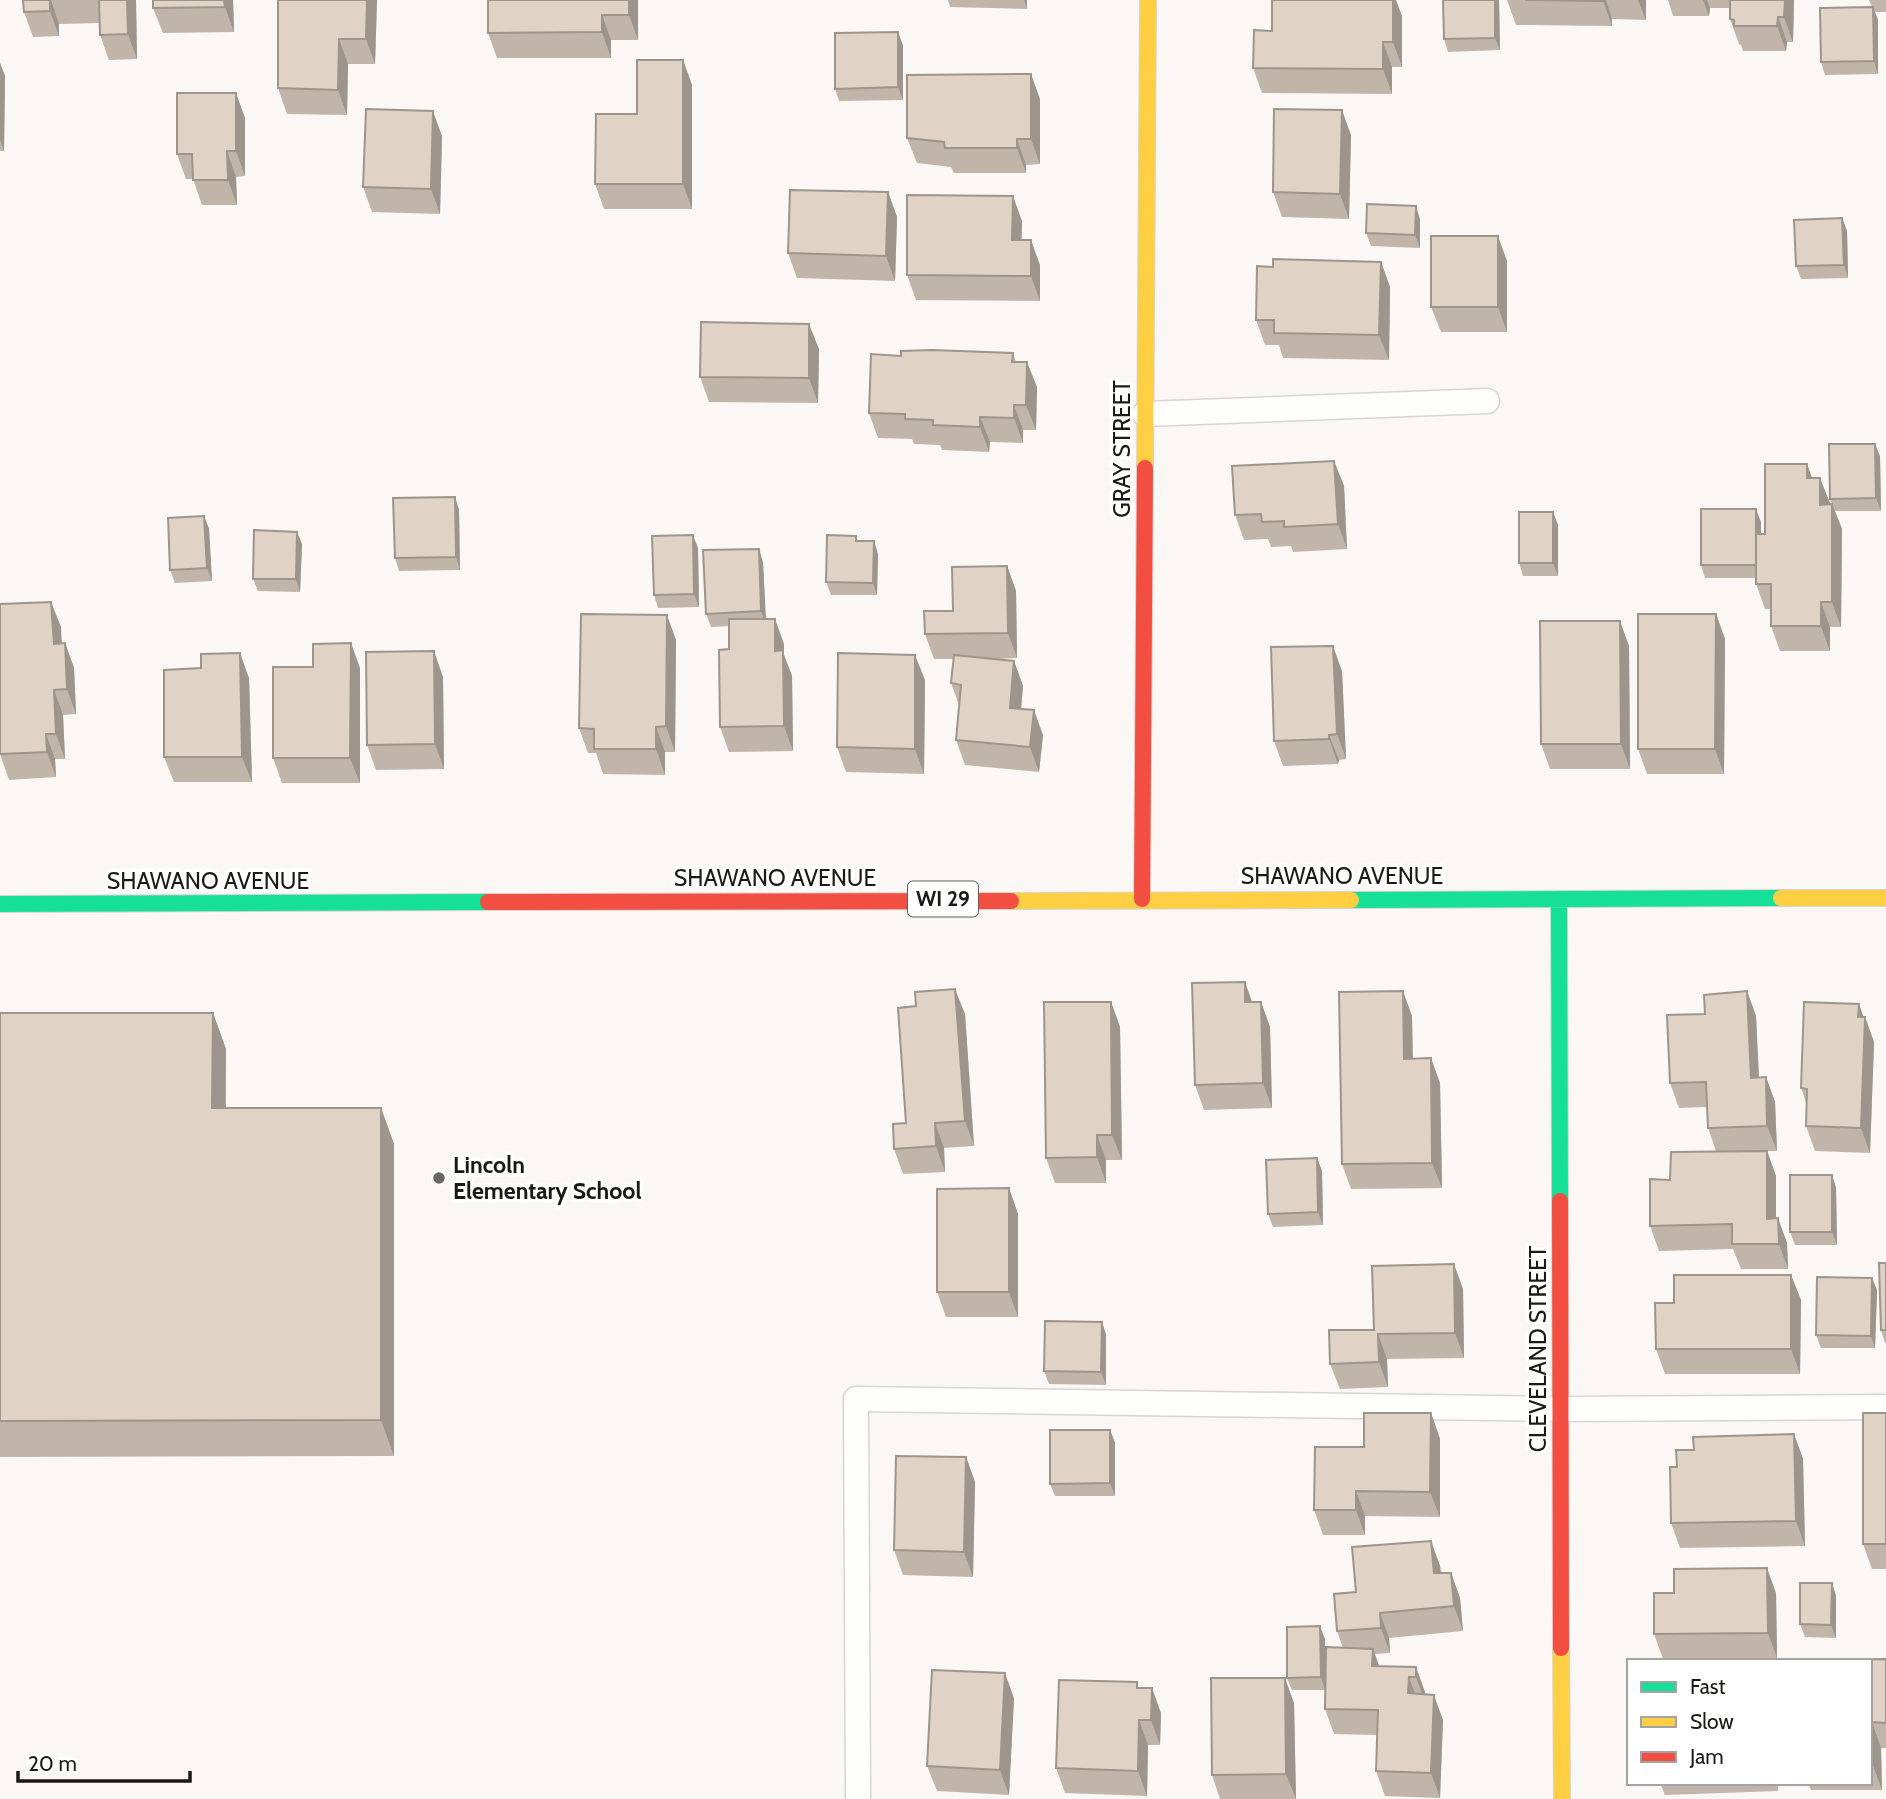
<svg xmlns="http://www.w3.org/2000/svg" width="1886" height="1799" font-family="Cabin,sans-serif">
	<rect width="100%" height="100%" fill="#fbf7f4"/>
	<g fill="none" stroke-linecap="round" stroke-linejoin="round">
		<g stroke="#d8d4d1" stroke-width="27">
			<path id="lane" d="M1145,414L1487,401
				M858,1799L856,1399L1561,1409L1886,1407"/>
		</g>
		<g stroke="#d8d4d1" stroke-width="18">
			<path id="fast" d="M1559,899L1560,1201
				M1351,900L1781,898
				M0,904L488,902"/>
		</g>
		<g stroke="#d8d4d1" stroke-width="18">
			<path id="slow" d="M1145,468L1148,0
				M1781,898H1886
				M1011,901L1351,900
				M1561,1648L1562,1799"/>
		</g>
		<g stroke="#d8d4d1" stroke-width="18">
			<path id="jam" d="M1142,899L1145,468
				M488,902L1011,901
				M1560,1201L1561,1648"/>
		</g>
		<use href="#lane" stroke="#fefefd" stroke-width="24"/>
		<use href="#fast" stroke="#16e098" stroke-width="16"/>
		<use href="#slow" stroke="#ffcf43" stroke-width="16"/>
		<use href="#jam" stroke="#f24e42" stroke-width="16"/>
	</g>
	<path fill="#c1b5aa" d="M23,0H136L137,59L109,60L100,35V23L59,24V36L33,37L24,12Z
		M153,0H233L234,32L163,33L153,8Z
		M278,0H377L375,64H348L347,115L287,114L278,88Z
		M638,0V40H611V58H497L488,33Z
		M948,0H1027V9L950,7Z
		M1443,0H1499L1500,50L1448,52L1444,39Z
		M1507,0H1646V20L1612,19V26L1516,25Z
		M1668,0H1794L1793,42H1787L1786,51H1743L1741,45L1739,44L1730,19V8H1710L1709,16H1673Z
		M1869,0H1886V12H1875L1878,20V74L1825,75L1821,62L1872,7Z
		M1402,16V67H1392V94L1262,93L1253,68L1272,31Z
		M903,45V100L839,101L835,89Z
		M683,60L692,85V209H604L595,184L637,114Z
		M0,63L5,76L4,151H0Z
		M1040,99V164L1026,165V173H954L951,167L917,163L907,138Z
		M245,118V176L236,177L237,205H202L193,179H186L177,154Z
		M1351,135L1349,219L1282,217L1273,192Z
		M442,136L440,214L372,212L363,187Z
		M888,192L897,217L895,281L797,278L788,253Z
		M1842,218L1847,231L1848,278L1801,279L1796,266Z
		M1420,219V248L1371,246L1366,233Z
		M1022,221L1021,240L1040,265V301L916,300L907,275Z
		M1507,261V332H1441L1431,307Z
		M1381,262L1390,287L1389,360L1283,358L1279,345H1265L1256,320L1273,267Z
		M819,349L818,403L709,402L700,377Z
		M1013,353L1016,362L1037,387L1036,430H1023V443L990,442L989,452L942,450L940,445L914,444L912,439L878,438L869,413L901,356Z
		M1880,456L1881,511H1835L1842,529L1841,627H1830V651H1780L1771,626V609H1765L1756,584V578H1705L1701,565L1761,522V534H1765L1807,464L1812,478L1830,504H1832L1830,499Z
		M1334,461L1344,486L1347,549L1293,552L1291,546L1271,547L1268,539L1244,540L1235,515Z
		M455,497L459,510L460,570L399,571L395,558Z
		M1553,512L1558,525V576H1523L1519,563Z
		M204,516L209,529L212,581L175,583L170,570Z
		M856,536L858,541L878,554L877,595H831L826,582Z
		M302,544L300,592L258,591L253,579Z
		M698,548L699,607L658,608L654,595Z
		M763,562L766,619L784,644V655L792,676L793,751L729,752L720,727L729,649V626L711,627L706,614Z
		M1007,566L1016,591L1017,658L992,659L1014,661L1023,686L1021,709L1043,735L1039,772L965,765L956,740L959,705L951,683L954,659H934L925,634Z
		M1716,614L1725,639L1724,774H1647L1638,749Z
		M61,627V644L65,643L74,668L76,714L63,715L65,759H55L56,777L9,780L0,754Z
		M676,640L675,752H665V775L603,774L596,753H588L579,728Z
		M1629,646L1630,769H1550L1541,744Z
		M313,667L360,668V783H282L273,758Z
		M1342,671L1346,759L1339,760L1338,764L1283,766L1274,741Z
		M443,677L444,769L376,770L367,745Z
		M249,678L252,782H174L164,757Z
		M925,680L924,774L846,772L837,747Z
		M1747,991L1756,1016L1759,1077H1766L1775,1102L1777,1151H1767L1776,1176V1218L1787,1243L1788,1269H1741L1733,1249L1659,1251L1650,1226L1716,1151L1708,1128L1707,1107L1679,1108L1670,1083L1705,1014Z
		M1111,1002L1120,1027L1122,1160H1106V1183H1055L1046,1158Z
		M1253,1002H1261L1270,1027L1272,1108L1204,1110L1195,1085Z
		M1859,1004L1863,1017H1865L1874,1042L1870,1153L1815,1151L1806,1126L1807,1105L1801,1088Z
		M0,1013H213L226,1049V1108H381L394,1144V1456L0,1457Z
		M965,1014L974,1146L944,1148L945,1172L903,1174L894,1149L906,1123Z
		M1412,1016L1413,1059L1440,1083L1442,1188L1351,1189L1342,1164Z
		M1317,1158L1322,1171L1323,1225L1273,1227L1268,1214Z
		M1832,1175L1836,1188L1837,1245H1795L1790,1232Z
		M1009,1188L1018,1214V1317H946L937,1292Z
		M1886,1263V1343H1885L1881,1330Z
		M1791,1275L1801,1300L1800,1374H1665L1656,1349Z
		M1872,1278L1877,1290L1875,1348H1821L1816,1335Z
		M1463,1289L1464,1358L1387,1359L1388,1387L1340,1389L1330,1364L1374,1330Z
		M1106,1334V1385L1049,1384L1044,1371Z
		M1431,1413L1440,1439V1517L1365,1516V1535H1323L1314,1510L1364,1447Z
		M1886,1413V1569H1872L1863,1544Z
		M1110,1430L1115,1443V1496H1055L1050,1484Z
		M1794,1434L1803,1459L1805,1546L1680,1548L1671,1523L1694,1450Z
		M966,1457L975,1482L973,1577L903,1575L894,1550Z
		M1431,1541L1440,1566L1441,1573H1451L1460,1598L1463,1631L1389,1638L1390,1653L1375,1654L1379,1667H1416L1425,1694L1443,1720L1440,1798L1385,1796L1376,1771L1377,1735L1334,1734L1325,1709V1690H1292L1287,1678L1325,1639V1687L1343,1648L1337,1631L1356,1592Z
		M1832,1583L1836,1596V1638L1805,1637L1800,1624Z
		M1674,1593H1776L1777,1658L1663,1659L1654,1634Z
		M1886,1659V1748H1881L1882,1790H1811L1808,1783H1870V1661Z
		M1139,1688L1161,1713L1160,1745H1148L1147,1796L1065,1793L1056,1768Z
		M1014,1698L1009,1795L937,1791L927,1766Z
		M1294,1703L1296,1799H1220L1212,1775Z
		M1660,1783H1778V1791L1665,1795Z"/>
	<path fill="#9d948b" d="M51,0L59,24V36L50,11Z
		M127,0H136L137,59L128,34Z
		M224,0H233L234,32L225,7Z
		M367,0H377L375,64L366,39Z
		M629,0H638V40L629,15Z
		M1024,0H1027V9Z
		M1393,0H1396L1402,16V67L1393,42Z
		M1495,0H1499L1500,50L1495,38Z
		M1603,0H1606L1612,19V26Z
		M1638,0H1646V20Z
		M1703,0H1707L1710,8L1709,16Z
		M1785,0H1794L1793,42L1784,17Z
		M1873,7L1878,20V74L1874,61Z
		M602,15L611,40V58L602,32Z
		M1778,17L1787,42L1786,51L1777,26Z
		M898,32L903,45V100L898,87Z
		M339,39L348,64L347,115L338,90Z
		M1383,42L1392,67V94L1383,69Z
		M683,60L692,85V209L683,184Z
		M0,63L5,76L4,151L0,140Z
		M1031,74L1040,99V164L1031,139Z
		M236,93L245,118V176L236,151Z
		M1342,110L1351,135L1349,219L1340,194Z
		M433,111L442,136L440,214L431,189Z
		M1017,139L1026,165V173L1017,148Z
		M227,151L236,177L237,205L228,180Z
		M888,192L897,217L895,281L886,256Z
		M1013,196L1022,221L1021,265L1012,240Z
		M1416,206L1420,219V248L1415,235Z
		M1842,218L1847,231L1848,278L1844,265Z
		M1498,236L1507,261V332L1498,307Z
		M1031,240L1040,265V301L1031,276Z
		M1381,262L1390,287L1389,360L1379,335Z
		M809,324L819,349L818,403L809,378Z
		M1027,362L1037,387L1036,430L1026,405Z
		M1014,405L1023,430V443L1014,418Z
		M980,417L990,442L989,452L980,427Z
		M1875,444L1880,456L1881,511L1876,498Z
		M1334,461L1344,486L1347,549L1338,524Z
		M1807,464L1816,490L1807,478Z
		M1820,478L1830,503V530L1820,505Z
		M455,497L459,510L460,570L456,557Z
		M1832,504L1842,529L1841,627L1832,602Z
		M1756,509L1761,522V578L1756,565Z
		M1553,512L1558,525V576L1553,563Z
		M204,516L209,529L212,581L207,568Z
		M297,532L302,544L300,592L296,579Z
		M693,535L698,548L699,607L694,594Z
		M874,541L878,554L877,595L873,583Z
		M759,549L763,562L766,624L761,611Z
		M1007,566L1016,591L1017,658L1008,633Z
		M51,602L61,627L63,669L54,644Z
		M1821,602L1830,627V651L1821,626Z
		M1716,614L1725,639L1724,774L1715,749Z
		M667,615L676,640L675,752L666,726Z
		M775,619L784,644V655L792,676L793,751L784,726L775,651Z
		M1620,621L1629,646L1630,769L1621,744Z
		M65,643L74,668L76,714L67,689Z
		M351,643L360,668V783L350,758Z
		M1333,646L1342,671L1346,759L1337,734Z
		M434,651L443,677L444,769L435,744Z
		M240,653L249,678L252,782L242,757Z
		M915,655L925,680L924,774L915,749Z
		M1014,661L1023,686L1019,733L1010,708Z
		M54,690L63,715L65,759L56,734Z
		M1034,710L1043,735L1039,772L1030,747Z
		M656,727L665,752V775L656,749Z
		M46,734L55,759L56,777L47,752Z
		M1329,735L1339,760L1338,764L1329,739Z
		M1245,982L1254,1007L1245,1002Z
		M955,989L965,1014L974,1146L965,1121Z
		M1403,991L1412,1016L1413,1084L1404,1059Z
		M1747,991L1756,1016L1760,1103L1751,1078Z
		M1111,1002L1120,1027L1122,1160L1112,1135Z
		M1261,1002L1270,1027L1272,1108L1263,1083Z
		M1859,1004L1865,1021V1017L1874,1042L1870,1153L1861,1128Z
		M213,1013L226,1049L225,1144L212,1108Z
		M1431,1058L1440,1083L1442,1188L1432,1163Z
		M1766,1077L1775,1102L1777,1151L1767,1126Z
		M381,1108L394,1144V1456L381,1420Z
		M935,1123L944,1148L945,1172L936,1146Z
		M1097,1135L1106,1160V1183L1097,1157Z
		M1767,1151L1776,1176V1244L1767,1219Z
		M1317,1158L1322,1171L1323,1225L1318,1212Z
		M1832,1175L1836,1188L1837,1245L1832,1232Z
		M1009,1188L1018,1214V1317L1009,1292Z
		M1778,1218L1787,1243L1788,1269L1779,1244Z
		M1454,1264L1463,1289L1464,1358L1455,1333Z
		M1791,1275L1801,1300L1800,1374L1791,1349Z
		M1872,1278L1877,1290L1875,1348L1871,1336Z
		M1102,1322L1106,1334V1385L1101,1372Z
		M1378,1334L1387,1359L1388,1387L1379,1362Z
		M1431,1413L1440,1439V1517L1430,1492Z
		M1110,1430L1115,1443V1496L1110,1483Z
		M1794,1434L1803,1459L1805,1546L1796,1521Z
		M966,1457L975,1482L973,1577L964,1552Z
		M1356,1491L1365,1516V1535L1356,1510Z
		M1431,1541L1440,1566L1443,1598L1434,1573Z
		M1767,1568L1776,1593L1777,1658L1768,1633Z
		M1451,1573L1460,1598L1463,1631L1454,1606Z
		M1832,1583L1836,1596V1638L1831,1625Z
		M1380,1613L1389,1638L1390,1653L1381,1628Z
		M1320,1626L1325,1639V1690L1321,1677Z
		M1373,1649L1382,1674L1372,1666Z
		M1416,1667L1425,1692V1702L1416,1677Z
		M1005,1673L1014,1698L1009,1795L1000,1770Z
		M1409,1677L1418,1702L1408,1693Z
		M1285,1678L1294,1703L1296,1799L1286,1774Z
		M1152,1688L1161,1713L1160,1745L1151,1720Z
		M1434,1695L1443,1720L1440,1798L1431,1773Z
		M1139,1720L1148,1745L1147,1796L1138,1771Z
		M1872,1722L1881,1748L1882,1790L1873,1765Z"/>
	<path fill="#e0d3c6" stroke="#9d948b" stroke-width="2" d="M23,0H50V11L24,12Z
		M99,0H127L128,34L100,35Z
		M153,0H224L225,7L153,8Z
		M278,0H367L366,39H339L338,90L278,88Z
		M488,0H629V15H602V32L488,33Z
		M1272,0H1393V42H1383V69L1253,68L1254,30L1272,31Z
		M1443,0H1495V38L1444,39Z
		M1525,0H1603V1Z
		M1730,0H1785L1784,17H1778L1777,26H1734V20L1730,19Z
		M1873,7L1874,61L1821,62L1820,8Z
		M898,32V87L835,89V33Z
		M637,60H683V184H595L596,114H637Z
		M1031,74V139H1017V148H945L944,142L907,138V75Z
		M177,93H236V151H227L228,180H193L192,154H177Z
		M366,109L433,111L431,189L363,187Z
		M1274,109L1342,110L1340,194L1273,192Z
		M790,190L888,192L886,256L788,253Z
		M907,195L1013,196L1012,240H1031V276L907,275Z
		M1367,204L1416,206L1415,235L1366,233Z
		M1842,218L1844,265L1796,266L1794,220Z
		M1431,236H1498V307H1431Z
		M1273,259L1381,262L1379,335L1274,333V320H1256L1257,266L1273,267Z
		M701,322L809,324V378L700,377Z
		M932,350L1013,353L1012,362H1027L1026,405H1014V418L980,417V427L933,425V420L905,419V414L869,413L871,354L901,356V351Z
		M1829,444H1875L1876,498L1830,499Z
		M1334,461L1338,524L1284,527V521L1262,522L1261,514L1235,515L1232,466Z
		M1765,464H1807V478H1820V505L1832,504V602H1821V626H1771V584H1756V534H1765Z
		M455,497L456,557L395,558L393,498Z
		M1701,509H1756V565H1701Z
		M1519,512H1553V563H1519Z
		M204,516L207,568L170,570L168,518Z
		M254,530L297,532L296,579H253Z
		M693,535L694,594L654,595L652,536Z
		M827,535L856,536V541H874L873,583L826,582Z
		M759,549L761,611L706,614L703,550Z
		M1007,566L1008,633L925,634L924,611H953L952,567Z
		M51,602L54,644L65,643L67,689L54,690L56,734H46L47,752L0,754V604Z
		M581,614L667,615L666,726L656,727V749H594V729L579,728Z
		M1638,614H1716L1715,749H1638Z
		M729,619H775V651L783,650L784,726L720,727L719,650L729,649Z
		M1540,621H1620L1621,744H1541Z
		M351,643L350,758H273V667H313V644Z
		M1333,646L1337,734L1329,735V739L1274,741L1271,647Z
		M434,651L435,744L367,745L366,652Z
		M240,653L242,757H164V670L201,668V654Z
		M838,653L915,655V749L837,747Z
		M954,655L1014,661L1010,708L1034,710L1030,747L956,740L961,685L951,683Z
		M1245,982V1002H1261L1263,1083L1195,1085L1192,983Z
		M955,989L965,1121L935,1123L936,1146L894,1149L893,1124L906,1123L898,1008L916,1006L915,992Z
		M1403,991L1404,1059L1431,1058L1432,1163L1342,1164L1339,992Z
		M1747,991L1751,1078L1766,1077L1767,1126L1708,1128L1706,1082L1670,1083L1667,1015L1705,1014L1704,995Z
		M1044,1002H1111L1112,1135H1097V1157L1046,1158Z
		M1804,1002L1859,1004L1858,1017H1865L1861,1128L1806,1126L1807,1089L1801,1088Z
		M0,1013H213L212,1108H381V1420L0,1421Z
		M1767,1151V1219L1778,1218L1779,1244H1732V1224L1650,1226V1179L1670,1180L1671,1152Z
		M1317,1158L1318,1212L1268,1214L1266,1160Z
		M1790,1175H1832V1232H1790Z
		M1009,1188V1292H937V1189Z
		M1879,1263H1886V1330H1881Z
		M1454,1264L1455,1333L1378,1334L1379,1362L1330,1364L1329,1330H1374L1372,1266Z
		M1674,1275H1791V1349H1656L1655,1303H1674Z
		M1817,1277L1872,1278L1871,1336L1816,1335Z
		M1045,1321L1102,1322L1101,1372L1044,1371Z
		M1364,1413H1431L1430,1492L1356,1491V1510H1314L1315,1447H1364Z
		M1863,1413H1886V1544H1863Z
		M1050,1430H1110V1483L1050,1484Z
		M1794,1434L1796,1521L1671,1523L1670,1467H1677L1676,1450H1694L1693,1437Z
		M896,1456L966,1457L964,1552L894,1550Z
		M1431,1541L1434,1573H1451L1454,1606L1380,1613L1381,1628L1337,1631L1334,1594L1356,1592L1352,1547Z
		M1767,1568L1768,1633L1654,1634V1593H1674V1569Z
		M1800,1583H1832L1831,1625L1800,1624Z
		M1320,1626L1321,1677L1287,1678V1627Z
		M1326,1647L1373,1649L1372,1666L1416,1667V1677H1409L1408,1693L1434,1695L1431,1773L1376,1771L1378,1710L1325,1709Z
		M1886,1659V1723L1872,1722L1873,1765H1870V1661L1801,1660Z
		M932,1670L1005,1673L1000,1770L927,1766Z
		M1211,1678H1285L1286,1774L1212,1775Z
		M1059,1680L1137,1682V1688H1152L1151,1720H1139L1138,1771L1056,1768Z"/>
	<circle fill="#6a6662" stroke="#fff" stroke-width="2.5" cx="439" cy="1178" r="7"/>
	<g text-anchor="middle" stroke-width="7" stroke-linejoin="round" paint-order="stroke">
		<rect fill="#fff" stroke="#605d5a" stroke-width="2" x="908" y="881.5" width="70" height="35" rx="5"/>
		<g font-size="21" font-weight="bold" fill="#1c1814">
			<text x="943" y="906">WI 29</text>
		</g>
		<g font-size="23" fill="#1c1814" stroke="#fff">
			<text transform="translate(1122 449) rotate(-90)" y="8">GRAY STREET</text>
			<text x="1342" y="884">SHAWANO AVENUE</text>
			<text x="775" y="886">SHAWANO AVENUE</text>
			<text x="208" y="889">SHAWANO AVENUE</text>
			<text transform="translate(1538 1349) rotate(-90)" y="8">CLEVELAND STREET</text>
		</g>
		<g font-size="23" font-weight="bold" fill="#1c1814" stroke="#fff" text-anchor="start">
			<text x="453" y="1173">Lincoln<tspan x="453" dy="26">Elementary School</tspan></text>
		</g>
	</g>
	<rect x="1627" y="1659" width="245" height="126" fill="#ffffff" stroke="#a4a3a1" stroke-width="2"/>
	<rect x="1641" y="1682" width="35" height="10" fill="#16e098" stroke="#a4a3a1" stroke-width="2"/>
	<text x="1690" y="1694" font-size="21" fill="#1c1814">Fast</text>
	<rect x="1641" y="1717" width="35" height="10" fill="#ffcf43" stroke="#a4a3a1" stroke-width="2"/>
	<text x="1690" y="1729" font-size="21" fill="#1c1814">Slow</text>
	<rect x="1641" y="1752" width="35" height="10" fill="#f24e42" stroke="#a4a3a1" stroke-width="2"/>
	<text x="1690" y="1764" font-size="21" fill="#1c1814">Jam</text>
	<path d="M18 1771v10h172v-10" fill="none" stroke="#1c1814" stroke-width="3.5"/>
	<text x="28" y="1771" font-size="21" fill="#1c1814" stroke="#ffffff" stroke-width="5" paint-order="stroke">20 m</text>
</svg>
